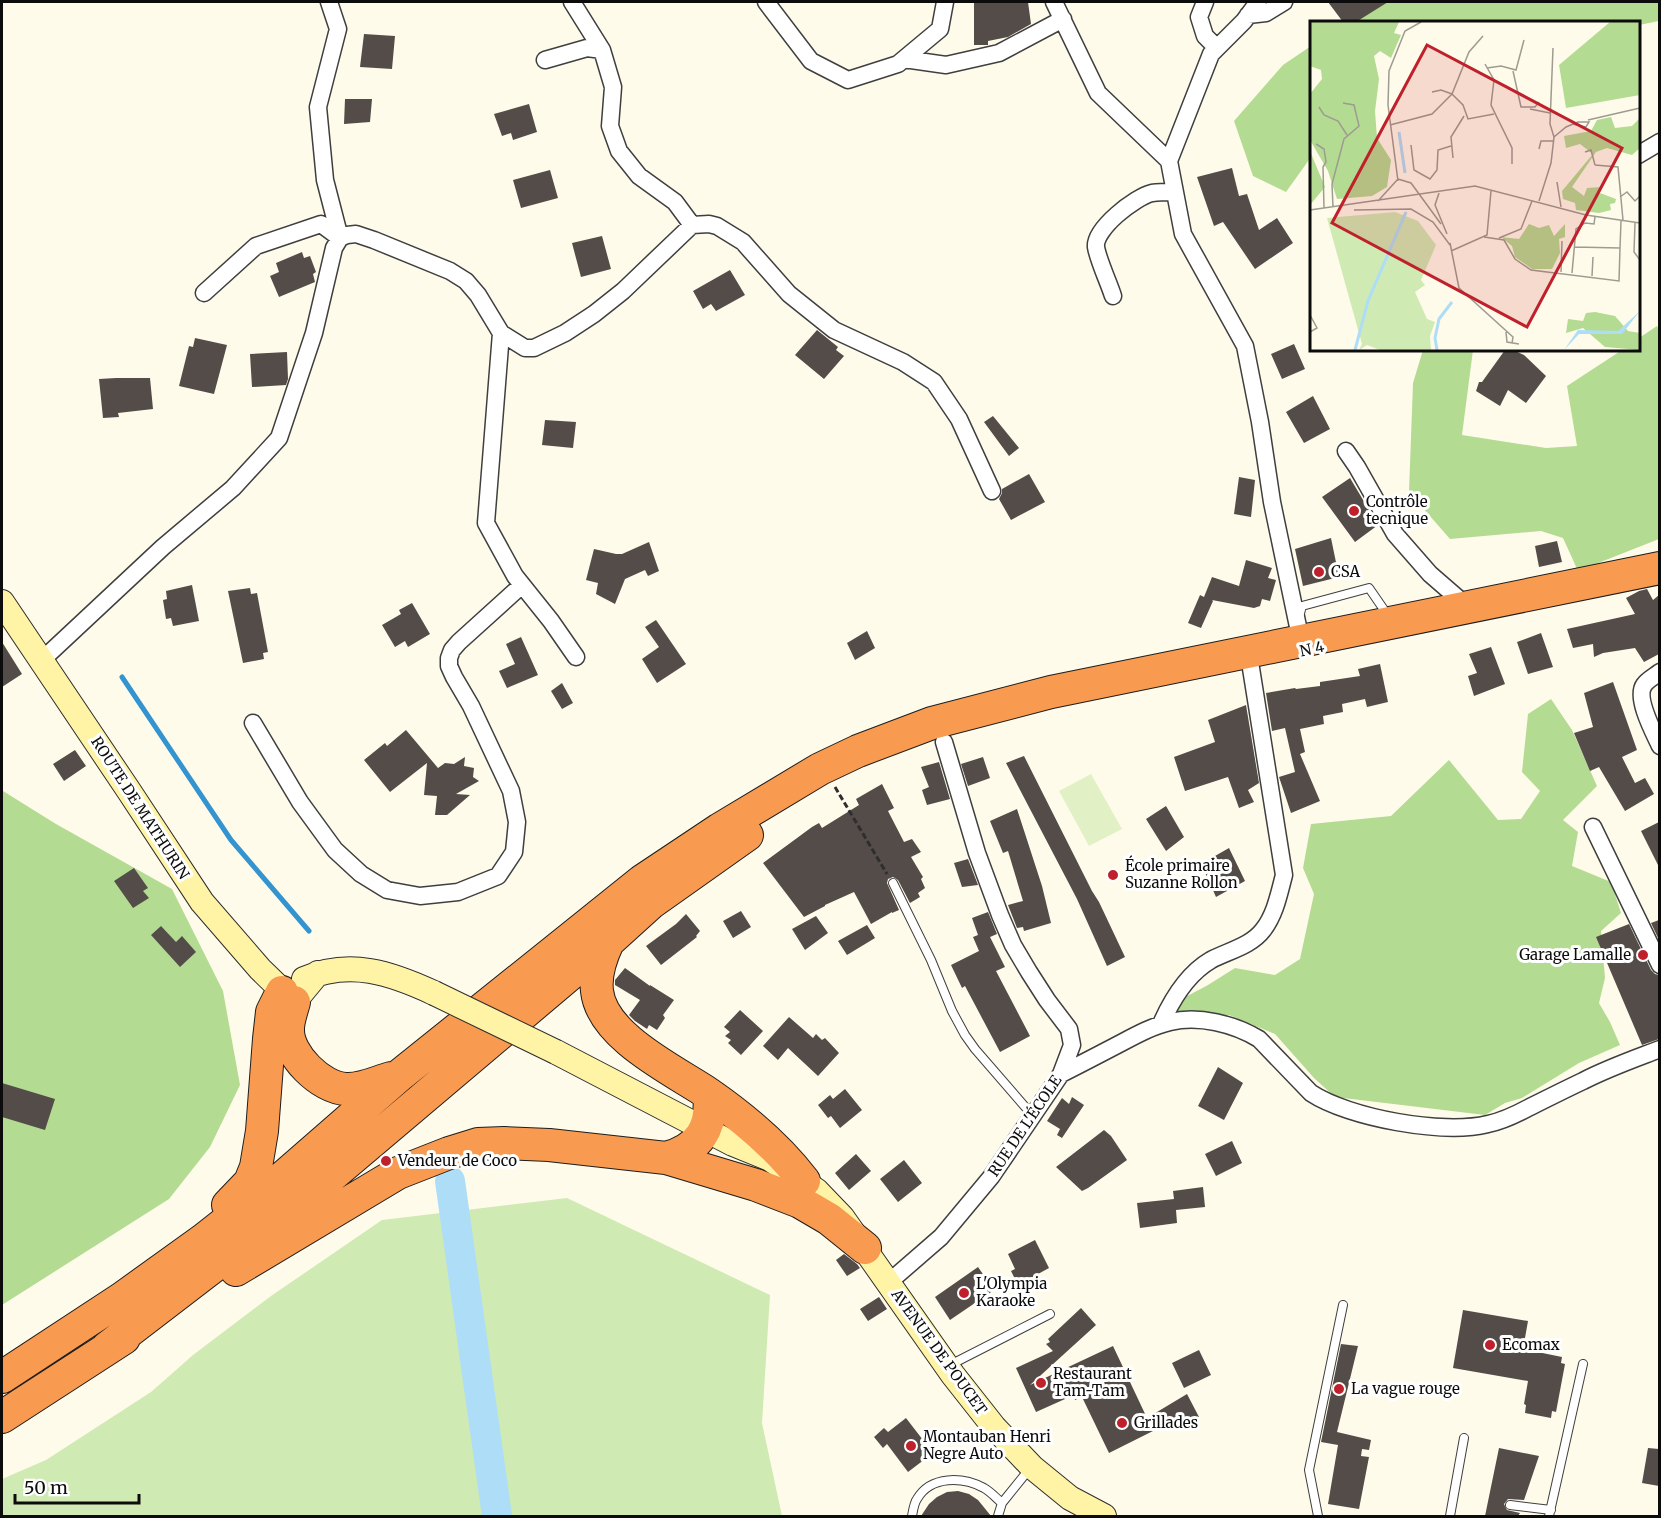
<svg xmlns="http://www.w3.org/2000/svg" width="1661" height="1518" font-family="Merriweather,serif">
	<rect width="100%" height="100%" fill="#fffbea"/>
	<path fill="#d0eab3" d="M567,1198L770,1295L762,1423L782,1516H2V1479L46,1460L151,1392L193,1355L271,1296L382,1220Z"/>
	<path fill="#b4db92" d="M1378,2H1659V21L1639,25L1638,22H1346Z
		M1311,46V157L1286,192L1253,176L1234,121L1283,65Z
		M1657,326L1660,331L1659,539L1578,571L1563,538L1541,531L1450,539L1409,492L1413,383L1423,350H1473L1462,435L1546,448L1577,446L1567,386L1622,350H1638L1639,338Z
		M1551,699L1572,730L1597,786L1563,820L1578,832L1572,866L1611,882L1621,913L1601,931L1605,978L1599,1003L1610,1022L1620,1045L1579,1063L1522,1098L1505,1103L1485,1115L1335,1097L1314,1078L1275,1034L1229,1015L1173,1014L1176,1002L1208,985L1235,968L1275,975L1300,959L1314,894L1303,868L1311,824L1391,816L1449,760L1498,820L1521,819L1540,791L1522,772L1528,714Z
		M2,787L3,791L56,824L172,889L223,991L240,1085L210,1147L169,1199L2,1305Z"/>
	<path fill="#e2f1c5" d="M1091,774L1122,829L1089,846L1059,791Z"/>
	<g fill="none" stroke-linecap="round" stroke-linejoin="round">
		<path stroke="#3394d0" stroke-width="5" d="M122,677L231,840L309,931"/>
		<path stroke="#aeddf7" stroke-width="30" d="M450,1181L497,1516"/>
	</g>
	<path fill="#544c48" d="M974,2H1028L1031,24L1008,37L988,41V45H974Z
		M1328,2H1388L1356,22H1343Z
		M364,34L395,36L392,69L360,67Z
		M345,99H372L370,122L344,124Z
		M529,104L537,132L513,140L511,133L502,136L494,114Z
		M1232,168L1239,196L1247,194L1259,230L1277,218L1293,243L1255,269L1223,222L1214,226L1197,177Z
		M550,170L558,198L521,208L513,180Z
		M602,236L611,269L581,277L572,243Z
		M302,252L304,258L310,256L316,272L313,274L315,282L279,297L270,276L279,272L276,263Z
		M730,270L745,295L716,311L711,304L703,309L693,291Z
		M817,330L838,347L836,350L844,356L824,379L795,355Z
		M195,338L227,345L214,394L179,386L189,346L193,347Z
		M1294,344L1305,369L1282,379L1271,354Z
		M1505,350H1513L1524,355L1546,376L1526,403L1508,390L1500,406L1476,391L1479,382H1482Z
		M287,352L288,379L286,385L252,387L250,354Z
		M116,378H150L153,409L118,413L119,417L103,418L99,379Z
		M1313,396L1330,429L1304,443L1286,412Z
		M993,416L1019,448L1009,456L984,422Z
		M545,420L576,422L573,448L542,445Z
		M1029,474L1045,502L1011,520L999,499L1002,493V489Z
		M1239,477L1255,480L1251,517L1234,514Z
		M1350,478L1378,525L1355,542L1322,497Z
		M1331,538L1339,577L1303,586L1295,549Z
		M1557,541L1562,562L1539,567L1535,546Z
		M649,542L659,571L648,576L645,570L625,579L615,604L596,594L598,583L586,580L594,549L616,554H622Z
		M1246,560L1272,568L1268,578L1276,580L1270,601L1262,599L1260,606L1254,608L1212,600L1213,601L1201,628L1188,623L1200,595L1204,597L1212,577L1239,586Z
		M192,585L199,621L173,626L171,618L166,619L163,600L167,599L166,591Z
		M250,588L251,594L257,593L268,652L263,653L264,659L243,663L228,591Z
		M1647,589L1653,600L1659,595V654L1644,662L1635,648L1603,653L1594,657L1593,644L1573,648L1567,629L1635,614L1626,598L1639,591Z
		M412,603L430,634L408,647L405,641L395,647L382,625L401,614L399,610Z
		M656,620L686,664L657,683L642,659L659,647L645,627Z
		M867,631L875,648L855,660L847,643Z
		M1541,633L1553,667L1528,674L1517,642Z
		M521,637L538,675L507,688L499,671L515,664L506,644Z
		M2,642L22,674L2,687Z
		M1491,647L1505,684L1474,696L1468,676L1477,673L1469,654Z
		M1380,664L1388,702L1367,707L1365,699L1342,704L1343,712L1323,716L1324,724L1300,729L1305,752L1300,754L1320,801L1291,813L1279,777L1295,772L1285,728L1272,731L1266,693L1295,688L1296,689L1320,686V682L1360,676L1358,669Z
		M1613,682L1637,750L1622,757L1635,783L1645,778L1654,794L1625,811L1599,767L1590,771L1574,733L1593,727L1584,693Z
		M562,683L573,703L562,709L551,691Z
		M1246,705L1259,783L1248,790L1254,802L1239,808L1228,777L1185,791L1174,757L1215,742L1208,720Z
		M406,730L438,768L445,763L454,764L465,757L464,766L474,768L473,777L479,781L456,794L470,795L447,815H435L437,796L424,795L427,763L390,792L364,760L385,743L387,746Z
		M75,750L86,766L64,781L53,764Z
		M1024,756L1092,891L1099,902L1125,957L1107,966L1077,899L1006,763Z
		M983,757L990,778L968,786L961,764Z
		M939,762L950,799L927,805L922,790L929,787L921,767Z
		M882,784L894,808L888,811L904,842L912,839L921,852L911,857L923,877L921,879L925,888L918,893L920,897L910,903L898,880L893,877L888,879L887,883L899,910L892,913V912L871,924L854,892L825,905V906L804,917L763,863L812,827L819,823L822,828L859,805L856,799Z
		M1166,806L1184,837L1166,851L1146,819Z
		M1017,809L1042,886L1051,923L1024,931L1023,927L1017,928L1008,905L1023,901L1008,851L1003,853L990,821Z
		M1659,822V867L1641,831Z
		M1229,848L1245,881L1216,897L1205,872L1211,869L1208,860Z
		M968,859L978,885L962,887L954,863Z
		M134,868L148,888L143,891L149,898L133,908L114,881Z
		M741,911L751,927L733,938L723,921Z
		M988,912L997,934L990,937L1005,967L996,971L1030,1036L1000,1052L965,986L962,988L951,965L979,951L973,937L978,935L972,918Z
		M686,914L700,931L696,936L697,937L661,965L646,946L676,924Z
		M816,916L828,933L805,950L792,929Z
		M1659,920V940L1651,923Z
		M1629,924L1651,970L1655,974L1659,975V1039L1642,1045L1596,937Z
		M867,925L875,938L847,955L838,941Z
		M161,926L176,942L182,936L196,952L180,967L151,935Z
		M625,968L650,986V985L674,1000L663,1015L665,1018L657,1030L649,1025L647,1029L635,1021L629,1015L640,1000L615,985V980Z
		M740,1010L763,1031L741,1055L728,1043L731,1040L725,1036L730,1032L724,1027Z
		M789,1017L813,1038L816,1034L822,1040L825,1038L839,1053L818,1076L788,1048L778,1060L763,1046Z
		M1218,1067L1243,1083L1224,1120L1198,1106Z
		M2,1083L55,1099L45,1130L2,1117Z
		M845,1089L862,1110L840,1128L831,1116L828,1118L818,1105L830,1095L833,1099Z
		M1072,1097L1084,1105L1062,1138L1057,1135L1060,1129L1047,1121L1062,1098L1069,1104Z
		M1104,1130L1111,1136L1127,1160L1088,1188L1082,1191L1056,1167Z
		M1232,1141L1242,1163L1216,1176L1205,1154Z
		M856,1154L871,1171L849,1190L835,1173Z
		M904,1160L922,1183L898,1202L880,1179Z
		M1203,1187L1205,1207L1176,1210L1177,1223L1140,1228L1137,1203L1174,1199L1173,1191Z
		M1035,1240L1049,1268L1018,1285L1011,1271L1015,1269L1008,1254Z
		M844,1254L857,1264L860,1268L847,1276L836,1260Z
		M978,1267L994,1290L950,1320L935,1297Z
		M879,1297L887,1309L868,1321L860,1309Z
		M1081,1308L1096,1325L1030,1385L1113,1346L1147,1418L1187,1394L1199,1417L1178,1429L1173,1421L1109,1453L1082,1397L1075,1400L1074,1395L1036,1412L1016,1368L1053,1351L1046,1344L1050,1342L1048,1339Z
		M1463,1310L1528,1321L1523,1349L1562,1357L1561,1363L1565,1364L1556,1412L1552,1411L1551,1418L1525,1413L1526,1405L1524,1404L1528,1381L1453,1368Z
		M1341,1344L1358,1346L1337,1432L1371,1440L1369,1450L1362,1449L1361,1456L1369,1457L1359,1509L1328,1504L1338,1445L1321,1442Z
		M1199,1350L1211,1375L1184,1388L1172,1363Z
		M906,1418L933,1453L908,1472L887,1444L883,1448L874,1437L884,1428L888,1432Z
		M1499,1448L1539,1456L1524,1500L1508,1499L1504,1504L1507,1510L1520,1513L1518,1516H1485Z
		M1648,1448L1659,1449V1486L1642,1483Z
		M958,1491L969,1494L978,1500L991,1516H921L929,1504L937,1497L947,1492Z"/>
	<g fill="none" stroke-linecap="round" stroke-linejoin="round">
		<g stroke="#3f3f3f" stroke-width="10">
			<path id="lane" d="M1299,617L1302,606L1369,588L1389,617
				M893,883L931,960L952,1011L965,1035L975,1049L1033,1116
				M948,1366L1050,1314
				M1510,1505L1551,1510
				M912,1516C913,1511 914,1503 917,1499C931,1475 963,1477 984,1488C991,1492 996,1498 1002,1503
				M998,1516L1002,1503L1031,1467
				M1318,1516L1309,1470L1343,1305
				M1450,1516L1464,1438
				M1549,1516L1583,1364"/>
		</g>
		<g stroke="#3f3f3f" stroke-width="19">
			<path id="street" d="M329,2L338,29L318,107L325,180L340,238
				M572,2L602,50L613,87L610,126L619,151L639,176L675,202L692,225
				M766,2L811,61L848,80L898,64L940,29L945,2
				M1054,2L1098,93L1169,161L1183,234L1245,346L1260,422L1272,502L1301,641
				M1205,2L1199,17L1205,36L1217,48
				M1248,15L1266,13L1284,2
				M904,59L946,65L999,53L1063,19
				M545,60L587,48L602,50
				M1638,155L1660,142
				M1169,161L1211,54L1244,21L1258,2
				M204,293L256,246L321,224L340,238
				M1113,296C1109,283 1098,260 1096,247C1094,229 1135,197 1152,193C1159,192 1168,192 1175,192
				M501,333L486,523L515,576L551,621L576,657
				M1346,451L1357,467L1395,534L1430,574L1468,607
				M41,661L163,547L233,488L279,438L314,333L334,248L340,238L347,235L356,234L374,240L450,271L466,281L478,295L501,333L525,348H534L565,333L594,314L623,291L692,225L709,224L717,226L743,242L789,294L834,330L903,362L934,382L959,419L992,491
				M1660,672C1655,676 1647,680 1644,685C1635,698 1654,733 1660,746
				M253,723L300,802L335,850L361,874L387,890L420,896L458,892L498,876L514,852L517,822L511,791L471,706L454,677L449,666V658L452,650L459,642L522,585
				M1593,827L1660,965
				M1161,1024C1172,999 1187,974 1211,960C1228,951 1251,946 1263,930C1275,915 1279,894 1284,875L1250,662
				M1061,1074C1081,1064 1102,1053 1123,1042C1138,1034 1153,1026 1170,1022C1199,1015 1234,1024 1259,1039L1311,1093C1349,1118 1443,1135 1488,1124C1503,1121 1517,1114 1530,1107C1548,1098 1566,1089 1583,1081C1608,1068 1634,1059 1660,1049
				M888,1283L941,1237L991,1177L1061,1074L1072,1045L1069,1029L1047,1000L1029,972L1013,945L1000,915L977,853L944,742"/>
		</g>
		<g stroke="#2e2e2e" stroke-width="26">
			<path id="secondary" d="M2,602L129,791L202,902L260,969L294,1002L318,973
				M304,979C350,959 391,973 434,993
				M556,1052L733,1144L770,1159L817,1191L842,1217L953,1375L994,1427L1032,1467L1070,1498L1104,1516"/>
		</g>
		<g stroke="#1d1d1d" stroke-width="34">
			<path id="highway" d="M608,942C601,957 595,974 597,991C602,1037 675,1071 709,1094C745,1119 778,1147 804,1181
				M294,1002C292,1010 288,1020 288,1029C287,1055 321,1088 346,1089C361,1090 377,1082 391,1078
				M666,1158C699,1149 713,1128 709,1094
				M228,1205L250,1182L256,1167L262,1131L269,1039L272,1012L282,992
				M236,1270L398,1173L449,1153L478,1144L504,1143L549,1145L666,1158L756,1185L800,1202L829,1219L865,1248
				M107,1348L330,1177L608,942L651,903L747,835
				M2,1377L121,1299L203,1240L282,1178L400,1075L642,881L720,829L820,769L858,751L932,723L1051,692L1660,568
				M2,1417L124,1338"/>
		</g>
		<path stroke="#2e2e2e" stroke-width="3" stroke-dasharray="6 3" stroke-linecap="butt" d="M835,787L887,874"/>
		<use href="#lane" stroke="#fff" stroke-width="8"/>
		<use href="#street" stroke="#fff" stroke-width="16"/>
		<use href="#secondary" stroke="#fff4a5" stroke-width="24"/>
		<use href="#highway" stroke="#f89a4f" stroke-width="32"/>
		<g stroke="#2e2e2e" stroke-width="26" stroke-linecap="butt">
			<path id="secondary-bridge" d="M434,993L556,1052"/>
		</g>
		<use href="#secondary-bridge" stroke="#fff4a5" stroke-width="24"/>
	</g>
	<g fill="#be212b" stroke="#fff" stroke-width="2">
		<circle cx="1354" cy="511" r="6"/>
		<circle cx="1319" cy="572" r="6"/>
		<circle cx="1113" cy="875" r="6"/>
		<circle cx="1643" cy="955" r="6"/>
		<circle cx="386" cy="1161" r="6"/>
		<circle cx="964" cy="1293" r="6"/>
		<circle cx="1490" cy="1345" r="6"/>
		<circle cx="1041" cy="1383" r="6"/>
		<circle cx="1339" cy="1389" r="6"/>
		<circle cx="1122" cy="1423" r="6"/>
		<circle cx="911" cy="1446" r="6"/>
	</g>
	<g text-anchor="middle" stroke-width="6" stroke-linejoin="round" paint-order="stroke">
		<g font-size="15" fill="#0c0c0c" stroke="#fff" text-anchor="start">
			<text x="1366" y="507">Contrôle<tspan x="1366" dy="17">tecnique</tspan></text>
			<text x="1331" y="577">CSA</text>
			<text x="1125" y="871">École primaire<tspan x="1125" dy="17">Suzanne Rollon</tspan></text>
			<text x="1631" y="960" text-anchor="end">Garage Lamalle</text>
			<text x="398" y="1166">Vendeur de Coco</text>
			<text x="976" y="1289">L'Olympia<tspan x="976" dy="17">Karaoke</tspan></text>
			<text x="1502" y="1350">Ecomax</text>
			<text x="1053" y="1379">Restaurant<tspan x="1053" dy="17">Tam-Tam</tspan></text>
			<text x="1351" y="1394">La vague rouge</text>
			<text x="1134" y="1428">Grillades</text>
			<text x="923" y="1442">Montauban Henri<tspan x="923" dy="17">Negre Auto</tspan></text>
		</g>
		<g font-size="15" fill="#0c0c0c" stroke="#fff">
			<text transform="translate(1312 649) rotate(-12)" y="5">N 4</text>
			<text transform="translate(140 808) rotate(57)" y="5">ROUTE DE MATHURIN</text>
			<text transform="translate(1025 1126) rotate(-56)" y="5">RUE DE L'ÉCOLE</text>
			<text transform="translate(939 1352) rotate(54)" y="5">AVENUE DE POUCET</text>
		</g>
	</g>
	<g transform="translate(1310 21)">
		<rect width="330" height="330" fill="#fffbea"/>
		<path d="M85,191L108,200L126,224L111,259L115,264L105,271L117,298L125,301L120,315L121,329H70L57,324L49,329L52,323L17,197Z" fill="#d0eab3"/>
		<path d="M0,1H89L84,12L91,14L81,37L70,30L64,35L69,58L65,90L67,117L81,139L77,166L62,175L27,178L18,150L0,119V73L12,58L11,49L0,45ZM300,1H330V74L256,87L249,44ZM301,96L305,107L322,105L330,97V127L322,134L297,127L286,131L262,166L274,175L277,167L291,166L290,172L306,178L305,182L300,183L301,189L289,192L266,189L265,182L253,178L252,170L283,133L270,123L256,127L254,115L281,110L287,99ZM0,130L15,166L0,184ZM219,203L229,207L239,204L244,215L255,203V216L249,218L250,232L242,248H222L205,236L202,225L191,216L209,218ZM285,291L305,295L318,310L330,312V329L295,326L273,307L256,312L258,298L273,300L276,292Z" fill="#b4db92"/>
		<path d="M330,290L312,313H269L254,329L268,309L308,310Z" fill="#aeddf7"/>
		<path fill="none" stroke="#aeddf7" stroke-width="3" d="M89,111L95,152M45,329L58,280L96,191M127,329L125,317L129,298L142,281"/>
		<path fill="none" stroke="#9e9b91" stroke-width="1.5" d="M175,43L184,59L181,84L202,127V143M177,47L191,45L206,49L214,19M203,50L211,86H225L229,81M122,71L131,69L142,73L159,31L173,15M9,86L14,94L28,100L37,114M220,88L240,92M278,99L330,87M80,104L122,93L142,73L153,84L158,98L184,93M244,116L256,106L268,101H279L276,106L262,103M6,123L14,128L16,141L13,146L14,187M101,124L104,149L120,158L127,149L128,129L141,125M229,128L231,120H243M275,131L281,129L285,144M143,137L141,116L154,95M285,144L308,146L313,199M88,158L101,162L131,203M88,160L78,84L79,50L95,10L111,1M247,161L251,186M129,172L125,184L137,213M310,176L317,171L325,180L330,175M68,180L88,158M229,180L241,142L244,116L240,103L243,27M23,186L22,163L34,118L49,105L44,84L33,82M0,189L165,165L276,194L330,202M44,189L101,188L123,201L140,224M325,202L324,231L330,239M174,216L194,219L205,238L221,249L309,260L310,227M189,217L211,208L222,180M140,222L149,267L203,316L202,322M264,226L310,227L311,200M141,230L177,214L181,170M251,251L252,220M262,252L266,208L275,202L284,203L285,196M282,255L283,236M0,294L7,307L0,311M196,311L197,321L209,323"/>
		<path fill="#be212b" fill-opacity="0.15" stroke="#be212b" stroke-width="3" d="M117,24L312,127L217,306L22,202Z"/>
		<rect width="330" height="330" fill="none" stroke="#0c0c0c" stroke-width="3"/>
	</g>
	<rect width="1661" height="1518" fill="none" stroke="#0c0c0c" stroke-width="6"/>
	<path d="M15 1494v9h124v-9" fill="none" stroke="#0c0c0c" stroke-width="3"/>
	<text x="24" y="1494" font-size="18" fill="#0c0c0c" stroke="#ffffff" stroke-width="4.5" paint-order="stroke">50 m</text>
</svg>
